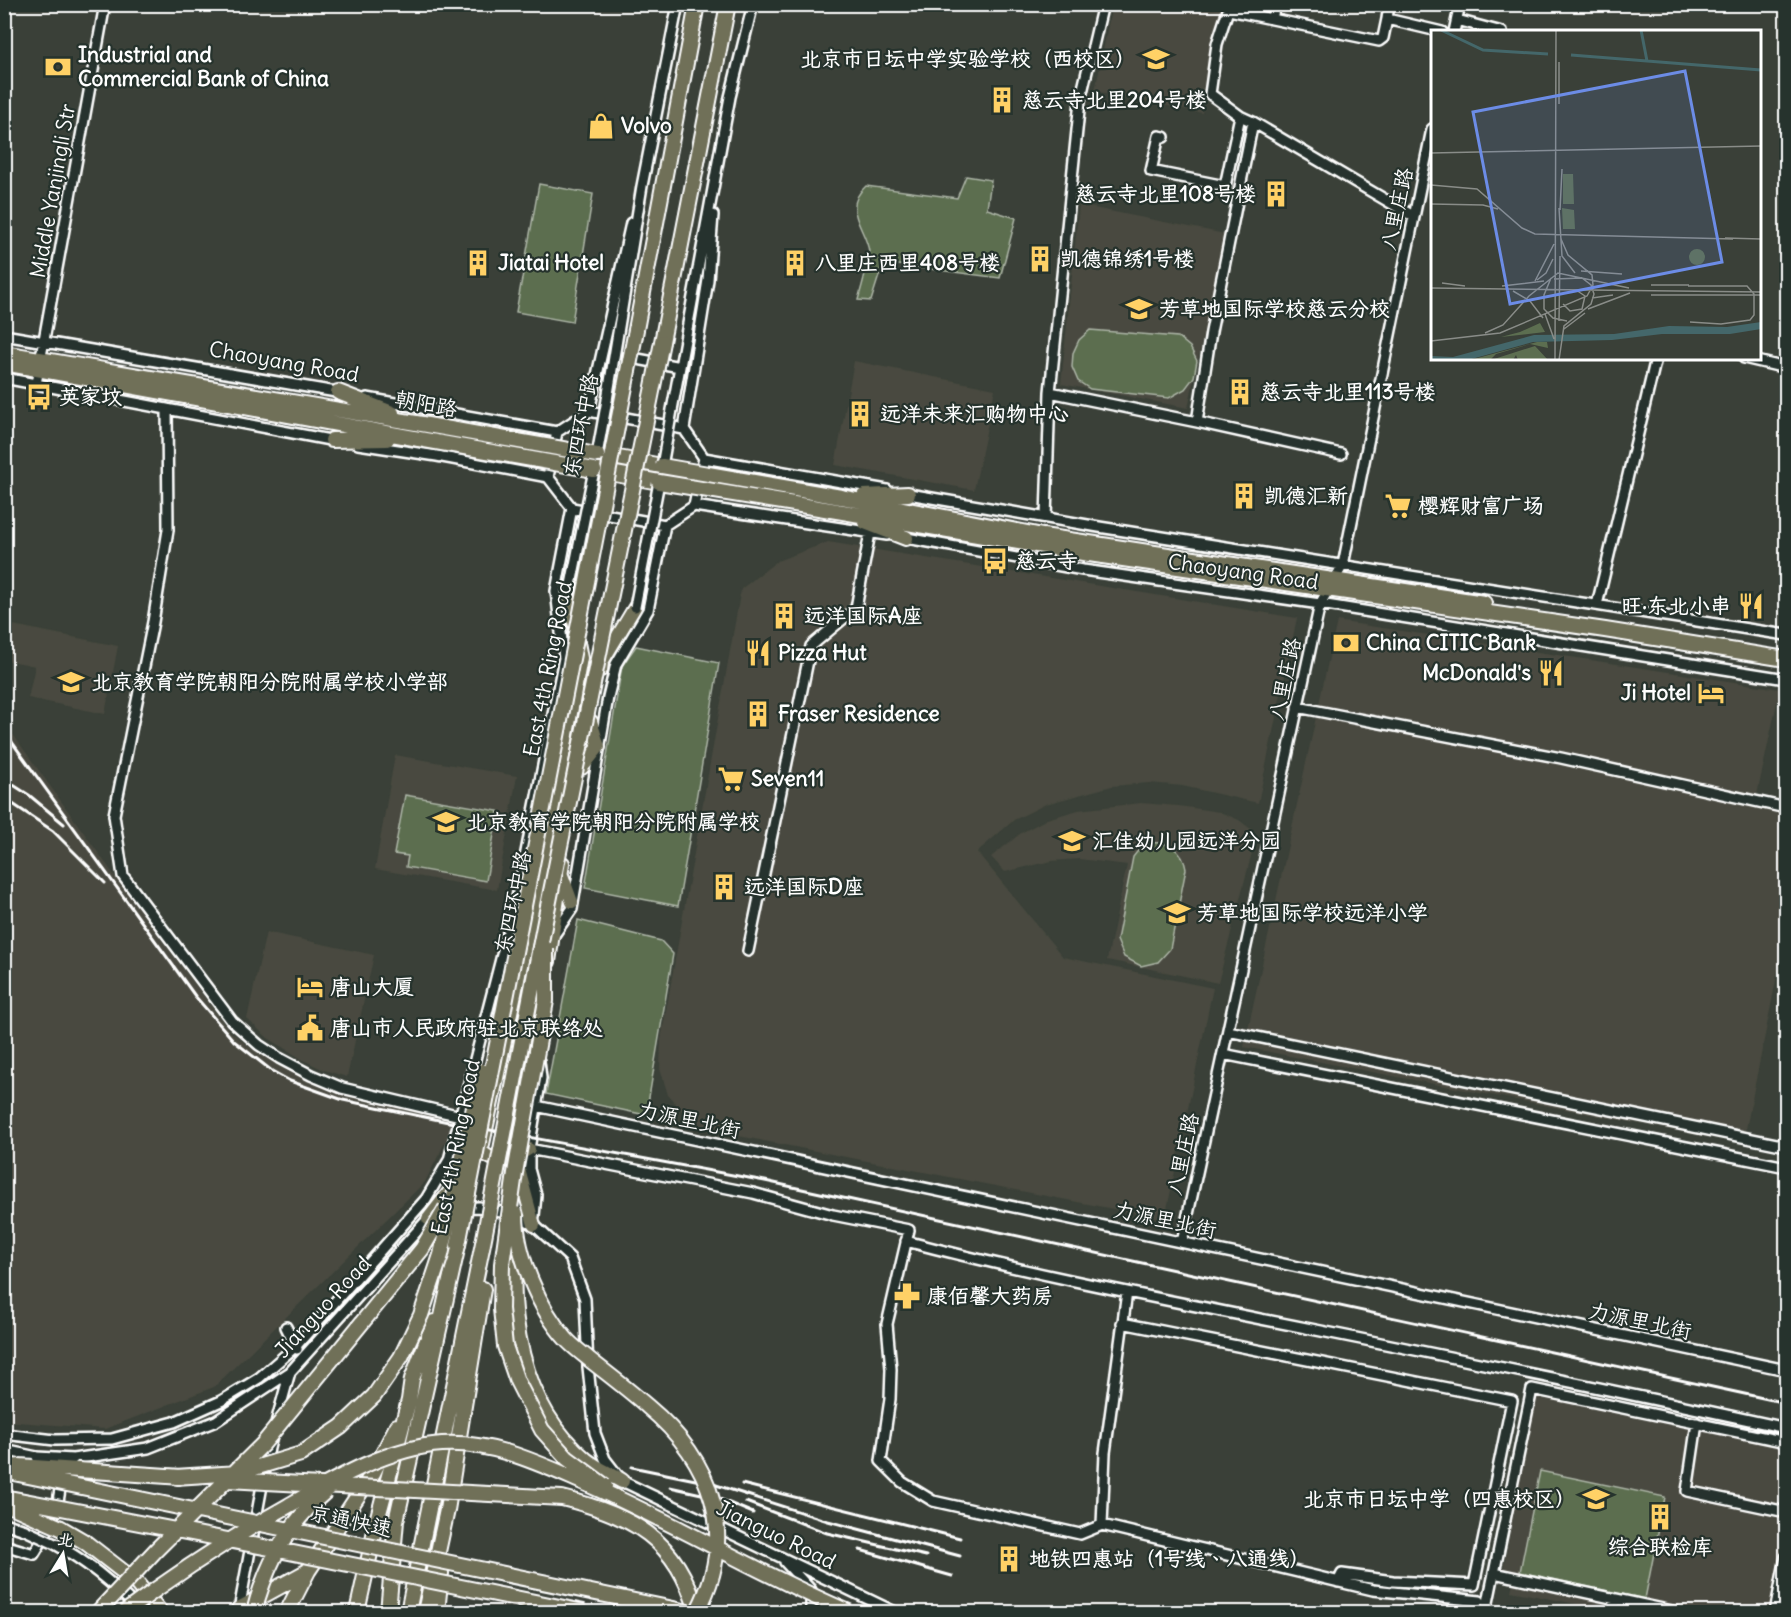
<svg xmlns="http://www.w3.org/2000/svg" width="1791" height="1617" font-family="Delius,'LXGW WenKai TC',sans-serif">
	<rect width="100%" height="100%" fill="#3a4038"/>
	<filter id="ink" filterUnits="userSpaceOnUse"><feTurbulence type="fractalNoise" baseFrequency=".0167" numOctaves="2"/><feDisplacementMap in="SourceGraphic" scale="12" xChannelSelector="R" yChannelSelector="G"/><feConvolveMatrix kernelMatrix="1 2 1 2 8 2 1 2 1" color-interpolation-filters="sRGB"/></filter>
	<g filter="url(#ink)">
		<path fill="#48493f" d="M1112,5H1224L1216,26L1202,113L1095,91Z
			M1079,205L1225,234L1188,408L1061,384Z
			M854,361L995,389L974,490L835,465Z
			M828,542L1297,618L1258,803L1182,786L1149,783L1112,786L1046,804L1014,820L977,852L1063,957L1213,988L1165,1219L713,1131L689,1119L668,1095L660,1069L661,1039L741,589L777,561Z
			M1337,621L1780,689L1757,795L1786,802V931L1743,1144L1244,1047Z
			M13,625L118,646L105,714L28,698L35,666L6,660Z
			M4,722L125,890L229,1030L252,1049L279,1065L308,1078L451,1116L449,1135L425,1182L214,1387L105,1429L5,1421Z
			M395,755L517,776L497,890L375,869Z
			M1141,803L1179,806L1220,812L1239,820L1252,830L1254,845L1218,983L1107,960L1127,865L1079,859L1052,861L1005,872L991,857L1021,833L1047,819L1078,810Z
			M266,932L374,955L347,1077L324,1070L303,1060L268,1038L247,1019Z
			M1552,1395L1786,1444V1612H1616L1511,1591L1515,1573L1503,1570L1534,1397L1550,1400Z"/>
		<path fill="#5c6e50" stroke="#aeb6a8" stroke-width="1.5" d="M966,176L991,180L987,209L1016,218L1000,278L883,263L871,301L858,300C861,289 869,262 869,252C867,230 840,209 866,186L957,198Z
			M539,184L593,194L572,322L516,312Z
			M1090,330L1178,337L1190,347L1197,361L1194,377L1185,389L1169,398L1090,389L1078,381L1072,367L1073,353L1079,340Z
			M636,646L719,663L678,906L585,888L622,666Z
			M405,795L498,811L486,881L406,867L408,856L394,854Z
			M1151,843C1169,841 1183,851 1186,869L1170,949L1158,962L1141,966L1124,957L1117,940L1133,857L1140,848Z
			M578,920L661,941L673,954L646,1115L546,1094Z
			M1540,1471L1665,1497L1645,1599L1520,1572Z"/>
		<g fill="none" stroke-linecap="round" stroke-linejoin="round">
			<g stroke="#fff" stroke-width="14">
				<path id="minor" d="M1230,4L1217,44L1210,94L1240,116
					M1389,4L1387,19L1442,32
					M1229,10L1272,19L1275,4
					M1272,19L1379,41L1383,38L1387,19
					M1457,20L1502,32
					M1454,32L1460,4
					M1164,137L1159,136L1151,171L1225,186L1240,116L1253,122
					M4,335L342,393
					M627,357L680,367
					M1744,358L1786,368
					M4,378L335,441
					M36,384L105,4
					M1050,392L1197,422L1211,332L1253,122L1413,216
					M367,398L557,432
					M607,400L642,186L678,4
					M167,409L168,530L153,622L114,815L123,876L232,1021L259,1045L279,1058L311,1075L342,1088L461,1116
					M672,410L730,97L753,4
					M589,411L684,429L704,458L694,506L665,525L572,508L548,477L557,432Z
					M589,411L631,223
					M1197,422L1341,454
					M684,429L708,280L713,215
					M358,444L437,456L548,477
					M704,458L887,490
					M903,493L1099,527L1786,635
					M694,506L887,535
					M1046,518L1050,392L1080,101L1103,4
					M901,537L1083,570L1320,604L1786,679
					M1597,605L1656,358
					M1297,707L1561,758L1786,808
					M554,935L572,909L608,697L616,664L648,610L665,525
					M748,951L811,646L856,608L870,533
					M1228,1031L1786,1146
					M1223,1054L1786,1167
					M536,1106L1786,1370
					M529,1149L753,1193L833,1215L909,1230L887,1324L891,1369L890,1399L881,1461L902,1482L933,1501L1080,1534L1102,1525L1373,1590L1480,1601
					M461,1208L479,1207L510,1214L534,1225L570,1258L585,1299L588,1367L595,1433L605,1459L622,1481L895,1612
					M534,1216L536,1195L529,1169V1149L541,1078L539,1061
					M906,1241C1038,1276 1172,1301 1306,1328C1466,1360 1627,1393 1786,1428
					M1182,1242L1320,604L1343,565L1432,129
					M1122,1323L1512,1401L1474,1585L1393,1581L1342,1574L1338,1582
					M286,1327L297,1349
					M1697,1423L1687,1491L1786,1512
					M4,1434L55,1440L112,1439L174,1422L221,1401L259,1378L296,1346L426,1199L449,1160L518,893L564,658L556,591L572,508
					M4,1450L37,1457
					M73,1459L148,1448L216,1421L290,1372L428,1219L434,1217
					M4,1523L25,1530
					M1102,1525L1105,1453L1127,1292
					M55,1544C88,1562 115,1585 141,1612
					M4,1545L34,1554C49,1530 60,1507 61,1478
					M785,1562L811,1590V1612
					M1494,1573L1677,1612
					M239,1610L269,1448L290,1372
					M1486,1612L1532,1389L1786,1442
					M1612,1612L1615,1599
					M1775,1612L1786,1557"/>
			</g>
			<g stroke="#fff" stroke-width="16">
				<path id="major" d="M601,670L602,662L635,607
					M582,768L599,747L591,721
					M562,875L572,902
					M549,962L563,863
					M483,1144L549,834L581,658L569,595
					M481,1151C499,1167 510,1161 529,1149
					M517,1162L534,1225
					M428,1219L457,1182"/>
			</g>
			<g stroke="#fff" stroke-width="18">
				<path id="highway" d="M635,335L697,4
					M662,342L728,4
					M4,353L422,424
					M4,363L419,439
					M338,392L392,413
					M332,440L387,439
					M602,455L662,466
					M599,471L659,482
					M864,496L908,494
					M841,497L1043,536L1484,603
					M837,511L1089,554L1605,630L1786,659
					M865,522L906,538
					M516,1231C507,1312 519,1404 586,1460C596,1468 610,1474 622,1481
					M562,1498C632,1515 677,1539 697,1612
					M61,1528L85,1542L134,1580L160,1612
					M239,1609L308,1571
					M287,1612L308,1571L373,1473L397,1426
					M357,1612L378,1517L409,1400L412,1379L434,1322
					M388,1612L396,1521L458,1245
					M408,1612L483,1243
					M425,1612L447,1510L483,1289
					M437,1612L441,1573"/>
			</g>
			<use href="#minor" stroke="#26332d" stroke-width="9"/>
			<use href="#major" stroke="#706f59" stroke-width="12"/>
			<use href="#highway" stroke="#706f59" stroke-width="14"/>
			<path stroke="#fff" stroke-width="3" d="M4,731L195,996L234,1041L272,1071L290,1081L343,1100L458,1124L765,1181L1786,1403
				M4,779L29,795L64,824
				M4,798L53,831L105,883
				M632,1467L710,1483L828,1521L960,1556
				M742,1484L960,1538
				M670,1487L715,1497L753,1513
				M746,1502L827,1533L926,1556
				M860,1550L952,1576"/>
			<g stroke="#fff" stroke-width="14" stroke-linecap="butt">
				<path id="minor-bridge" d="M597,455L607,400
					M662,466L672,410
					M569,595L594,470
					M635,607L659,482
					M37,1457L73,1459
					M25,1530L55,1544"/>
			</g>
			<g stroke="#fff" stroke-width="18" stroke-linecap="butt">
				<path id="highway-bridge" d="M422,424L597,455
					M419,439L594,470
					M662,466L841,497
					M659,482L837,511
					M546,949V1001L515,1173L502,1264L501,1309L505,1346L517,1381L542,1430L567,1458L605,1486
					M516,1214C516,1254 539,1309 566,1339C573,1347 582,1353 590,1360C609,1375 629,1390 647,1406C712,1460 739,1534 697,1612
					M483,1243L546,916L662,342
					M458,1245L635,335
					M19,1466L182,1477
					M4,1471L688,1612
					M175,1477L238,1473L301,1454L341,1427L374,1396L401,1357L421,1315L441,1255L482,1071
					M228,1480L562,1498
					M4,1497L264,1547L584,1612
					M4,1503L61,1528
					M98,1612L156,1550L263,1444L422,1249L446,1208
					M125,1612C177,1573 231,1538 288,1506C335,1479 387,1448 442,1444C491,1441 536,1462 580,1481C672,1521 757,1573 849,1612
					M254,1612C266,1564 288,1523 326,1491"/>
			</g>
			<use href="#minor-bridge" stroke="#26332d" stroke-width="9"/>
			<use href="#highway-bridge" stroke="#706f59" stroke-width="14"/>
		</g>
	</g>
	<defs>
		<g id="school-bare" transform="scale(2.07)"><path d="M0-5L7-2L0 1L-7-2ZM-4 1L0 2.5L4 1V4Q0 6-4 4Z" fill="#ffd166" stroke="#26332d" stroke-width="2.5" paint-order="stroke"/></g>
		<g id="bank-bare" transform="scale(2.07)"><path d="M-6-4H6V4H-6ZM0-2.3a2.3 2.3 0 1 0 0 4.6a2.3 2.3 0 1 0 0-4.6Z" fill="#ffd166" stroke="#26332d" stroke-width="2.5" paint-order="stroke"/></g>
		<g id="building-bare" transform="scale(2.07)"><path d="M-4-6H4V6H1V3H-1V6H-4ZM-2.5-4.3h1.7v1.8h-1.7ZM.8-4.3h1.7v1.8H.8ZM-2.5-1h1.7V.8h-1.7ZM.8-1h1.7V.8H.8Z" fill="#ffd166" stroke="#26332d" stroke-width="2.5" paint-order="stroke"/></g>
		<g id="shop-bare" transform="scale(2.07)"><path d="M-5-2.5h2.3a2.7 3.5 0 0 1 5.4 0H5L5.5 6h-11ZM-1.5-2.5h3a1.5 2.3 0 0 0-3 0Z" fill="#ffd166" stroke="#26332d" stroke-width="2.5" paint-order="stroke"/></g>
		<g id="bus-bare" transform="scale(2.07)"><path d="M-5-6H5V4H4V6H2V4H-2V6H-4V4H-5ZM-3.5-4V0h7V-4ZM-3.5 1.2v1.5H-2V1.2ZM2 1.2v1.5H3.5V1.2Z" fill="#ffd166" stroke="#26332d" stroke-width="2.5" paint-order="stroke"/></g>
		<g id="supermarket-bare" transform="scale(2.07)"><path d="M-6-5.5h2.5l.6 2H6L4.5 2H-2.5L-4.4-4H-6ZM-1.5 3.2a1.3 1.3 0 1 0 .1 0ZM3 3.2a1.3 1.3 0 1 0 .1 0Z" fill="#ffd166" stroke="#26332d" stroke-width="2.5" paint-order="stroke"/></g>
		<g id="restaurant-bare" transform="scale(2.07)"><path d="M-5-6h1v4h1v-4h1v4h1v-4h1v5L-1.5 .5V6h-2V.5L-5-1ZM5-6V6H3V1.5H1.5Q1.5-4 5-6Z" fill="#ffd166" stroke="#26332d" stroke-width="2.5" paint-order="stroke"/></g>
		<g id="hotel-bare" transform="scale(2.07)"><path d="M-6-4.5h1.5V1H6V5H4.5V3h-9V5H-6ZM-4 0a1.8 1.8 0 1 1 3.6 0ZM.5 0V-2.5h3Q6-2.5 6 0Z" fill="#ffd166" stroke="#26332d" stroke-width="2.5" paint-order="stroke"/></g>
		<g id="civic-bare" transform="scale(2.07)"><path d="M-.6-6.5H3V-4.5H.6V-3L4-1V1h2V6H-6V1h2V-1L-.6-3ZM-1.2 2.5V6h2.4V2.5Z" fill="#ffd166" stroke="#26332d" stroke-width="2.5" paint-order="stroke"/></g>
		<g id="pharmacy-bare" transform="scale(2.07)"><path d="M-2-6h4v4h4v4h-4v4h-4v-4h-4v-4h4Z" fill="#ffd166" stroke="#26332d" stroke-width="2.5" paint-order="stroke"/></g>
	</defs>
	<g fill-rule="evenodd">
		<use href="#school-bare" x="1156" y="59"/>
		<use href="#bank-bare" x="58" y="67"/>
		<use href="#building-bare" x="1002" y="100"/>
		<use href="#shop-bare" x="601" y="126"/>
		<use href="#building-bare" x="1276" y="194"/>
		<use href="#building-bare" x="1040" y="259"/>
		<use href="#building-bare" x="478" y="263"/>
		<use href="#building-bare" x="795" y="263"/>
		<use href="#school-bare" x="1139" y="309"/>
		<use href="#building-bare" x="1240" y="392"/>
		<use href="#bus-bare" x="39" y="397"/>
		<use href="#building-bare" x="860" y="414"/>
		<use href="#building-bare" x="1244" y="496"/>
		<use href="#supermarket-bare" x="1398" y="506"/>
		<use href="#bus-bare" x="995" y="561"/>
		<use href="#restaurant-bare" x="1751" y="606"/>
		<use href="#building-bare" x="784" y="616"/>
		<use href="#bank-bare" x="1346" y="643"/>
		<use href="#restaurant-bare" x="758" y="653"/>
		<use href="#restaurant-bare" x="1551" y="673"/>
		<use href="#school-bare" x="71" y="682"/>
		<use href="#hotel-bare" x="1711" y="693"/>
		<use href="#building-bare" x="758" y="714"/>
		<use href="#supermarket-bare" x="731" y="779"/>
		<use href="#school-bare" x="446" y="822"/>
		<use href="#school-bare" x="1072" y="841"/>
		<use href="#building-bare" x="724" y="887"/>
		<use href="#school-bare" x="1177" y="913"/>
		<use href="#hotel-bare" x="310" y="987"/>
		<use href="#civic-bare" x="310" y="1028"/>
		<use href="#pharmacy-bare" x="907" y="1296"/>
		<use href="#school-bare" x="1596" y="1499"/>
		<use href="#building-bare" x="1660" y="1517"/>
		<use href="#building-bare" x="1009" y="1559"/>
	</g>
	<g text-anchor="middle" stroke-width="4.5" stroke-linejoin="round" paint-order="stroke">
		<g font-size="21" font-weight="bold" fill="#fff" stroke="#26332d" text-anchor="start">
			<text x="78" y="62">Industrial and<tspan x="78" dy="24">Commercial Bank of China</tspan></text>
			<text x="1136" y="66" text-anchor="end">北京市日坛中学实验学校（西校区）</text>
			<text x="1022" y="107">慈云寺北里204号楼</text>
			<text x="621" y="133">Volvo</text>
			<text x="1256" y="201" text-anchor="end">慈云寺北里108号楼</text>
			<text x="1060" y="266">凯德锦绣1号楼</text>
			<text x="498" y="270">Jiatai Hotel</text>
			<text x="815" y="270">八里庄西里408号楼</text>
			<text x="1159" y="316">芳草地国际学校慈云分校</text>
			<text x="1260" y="399">慈云寺北里113号楼</text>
			<text x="59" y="404">英家坟</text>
			<text x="880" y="421">远洋未来汇购物中心</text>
			<text x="1264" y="503">凯德汇新</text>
			<text x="1418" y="513">樱辉财富广场</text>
			<text x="1015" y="568">慈云寺</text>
			<text x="1731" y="613" text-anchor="end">旺·东北小串</text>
			<text x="804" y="623">远洋国际A座</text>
			<text x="1366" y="650">China CITIC Bank</text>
			<text x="778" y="660">Pizza Hut</text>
			<text x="1531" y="680" text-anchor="end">McDonald's</text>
			<text x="91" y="689">北京教育学院朝阳分院附属学校小学部</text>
			<text x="1691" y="700" text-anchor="end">Ji Hotel</text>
			<text x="778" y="721">Fraser Residence</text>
			<text x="751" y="786">Seven11</text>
			<text x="466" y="829">北京教育学院朝阳分院附属学校</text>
			<text x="1092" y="848">汇佳幼儿园远洋分园</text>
			<text x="744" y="894">远洋国际D座</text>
			<text x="1197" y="920">芳草地国际学校远洋小学</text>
			<text x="330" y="994">唐山大厦</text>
			<text x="330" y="1035">唐山市人民政府驻北京联络处</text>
			<text x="927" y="1303">康佰馨大药房</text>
			<text x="1576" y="1506" text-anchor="end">北京市日坛中学（四惠校区）</text>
			<text x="1660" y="1554" text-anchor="middle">综合联检库</text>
			<text x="1029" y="1566">地铁四惠站（1号线、八通线）</text>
		</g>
		<g font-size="21" fill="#fff" stroke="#26332d">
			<text transform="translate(53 191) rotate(-80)" y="7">Middle Yanjingli Str</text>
			<text transform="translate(1397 209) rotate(-78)" y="7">八里庄路</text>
			<text transform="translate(284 362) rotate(10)" y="7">Chaoyang Road</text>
			<text transform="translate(426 404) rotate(10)" y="7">朝阳路</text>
			<text transform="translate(581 425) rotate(-79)" y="7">东四环中路</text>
			<text transform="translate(1243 572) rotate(8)" y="7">Chaoyang Road</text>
			<text transform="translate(548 669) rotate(-79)" y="7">East 4th Ring Road</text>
			<text transform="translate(1285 679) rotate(-78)" y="7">八里庄路</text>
			<text transform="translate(513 902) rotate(-78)" y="7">东四环中路</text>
			<text transform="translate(689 1120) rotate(12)" y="7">力源里北街</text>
			<text transform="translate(456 1147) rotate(-79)" y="7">East 4th Ring Road</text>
			<text transform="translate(1183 1154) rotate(-78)" y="7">八里庄路</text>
			<text transform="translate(1165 1220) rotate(12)" y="7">力源里北街</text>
			<text transform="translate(323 1307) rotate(-47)" y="7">Jianguo Road</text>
			<text transform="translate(1640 1321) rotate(12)" y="7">力源里北街</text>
			<text transform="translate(351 1521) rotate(12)" y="7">京通快速</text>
			<text transform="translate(776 1535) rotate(26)" y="7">Jianguo Road</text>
		</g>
	</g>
	<g transform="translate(1431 30)">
		<rect width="330" height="330" fill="#3a4038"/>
		<path d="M132,144H142L143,174H132ZM131,178L143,180L144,199H132ZM258 227a8 8 0 1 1 16 0a8 8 0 1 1-16 0ZM109,293L114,302L70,307L89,302ZM106,312H116L117,318L99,314L65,324L59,330H39ZM104,316L117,330H87L85,325L82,330H60Z" fill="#5c6e50"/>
		<path d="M330,292V299L299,304H231L181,310L102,312L37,330H0V326L22,327L103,305L183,304L238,296L296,297Z" fill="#44676a"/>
		<path fill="none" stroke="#44676a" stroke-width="3" d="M10,0L52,20L117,24M210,0L216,31M140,25L330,40"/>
		<path fill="none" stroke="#898c88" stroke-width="1.5" d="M128,74V32M0,123L330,116M0,155L46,159L91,198L104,204L302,209M0,174L52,175L67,179M128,178L131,226L144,243M129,180L131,139M294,208L330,209M150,241L191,244M120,248L113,265V279L122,288L136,291M123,249L151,248L160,255L163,264L160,274L133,296L128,330M106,250L115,243L122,229M104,251L123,214M11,253L34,256M220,255H258M71,256L113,251M257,256H316L323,264V285L319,290L290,294L259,292M0,258L330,262M82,261L99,271L112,288M220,265H330M161,268L182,265M132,274L139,281L151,279L154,266L145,260M157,279L199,263M114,284L123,309M128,291L129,226M133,299L154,283M54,303L72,295L98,266L127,243L198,258M0,311L69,303L156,266L162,255L161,245L137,225L130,209M124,330L125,0"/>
		<path fill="#6c8ce6" fill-opacity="0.15" stroke="#6c8ce6" stroke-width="3" d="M254,41L291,232L79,274L42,82Z"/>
		<rect width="330" height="330" fill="none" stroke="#fff" stroke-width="3"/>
	</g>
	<rect width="1791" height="1617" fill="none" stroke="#26332d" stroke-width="24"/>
	<rect x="12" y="12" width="1767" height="1593" fill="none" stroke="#fff" stroke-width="2" filter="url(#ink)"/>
	<g transform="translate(63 1554) rotate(11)" stroke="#26332d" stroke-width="4.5" paint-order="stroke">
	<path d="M0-4.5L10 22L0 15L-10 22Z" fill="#ffffff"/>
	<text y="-9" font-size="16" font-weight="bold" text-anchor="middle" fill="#ffffff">北</text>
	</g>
</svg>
